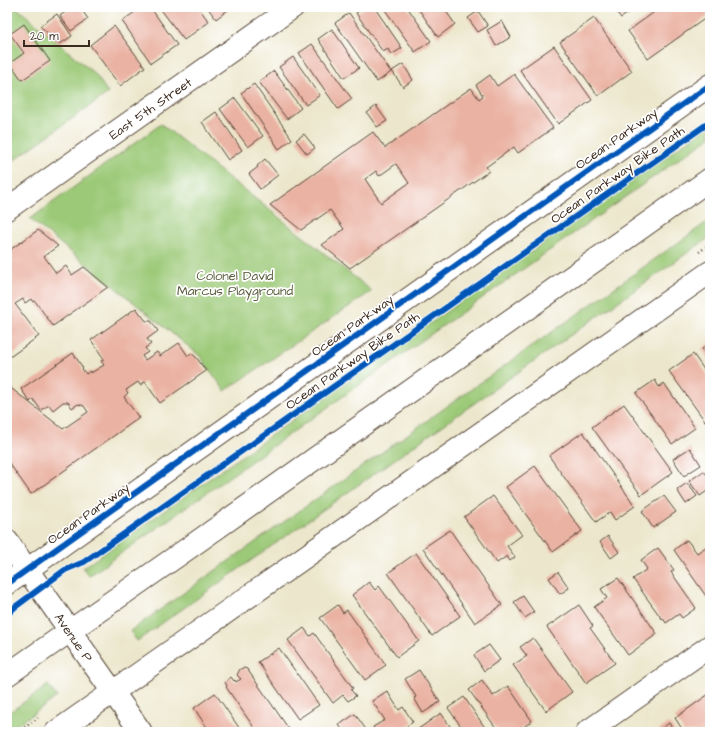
<svg xmlns="http://www.w3.org/2000/svg" width="717" height="739" font-family="'Architects Daughter',sans-serif">
	<rect width="100%" height="100%" fill="#fff"/>
	<filter id="ink" filterUnits="userSpaceOnUse"><feTurbulence type="fractalNoise" baseFrequency=".025" numOctaves="2"/><feDisplacementMap in="SourceGraphic" scale="8" xChannelSelector="R" yChannelSelector="G"/><feConvolveMatrix kernelMatrix="1 2 1 2 8 2 1 2 1" color-interpolation-filters="sRGB"/></filter>
	<filter id="wash" filterUnits="userSpaceOnUse"><feTurbulence type="fractalNoise" baseFrequency=".012" numOctaves="4" result="noise"/><feDisplacementMap in="SourceGraphic" scale="16" xChannelSelector="R" yChannelSelector="G"/><feGaussianBlur stdDeviation="0.9" result="paint"/><feColorMatrix in="noise" values="0 0 0 0 0 0 0 0 0 0 0 0 0 0 0 0 0 1.4 0 .05"/><feComposite in="paint" operator="in"/></filter>
	<g filter="url(#wash)">
		<rect width="100%" height="100%" fill="#ece7cc"/>
		<path fill="#9bc977" stroke="#6b7a4a" d="M7,7H16L96,75L108,93L7,165Z
			M161,124L372,291L225,391L199,355L30,219Z
			M710,125V137L89,576L83,568Z
			M710,220V237L137,641L130,631Z
			M48,685L57,697L7,732V714Z"/>
		<g id="blocks">
			<path fill="#eab2a3" fill-rule="evenodd" d="M72,7H80L88,19L71,31L60,16Z
				M142,7H150L177,45L151,63L122,21Z
				M159,7H198L209,22L184,40Z
				M207,7H232L216,19Z
				M365,7H374L402,48L391,55L388,49L383,52L356,13Z
				M383,7H407L431,41L415,52Z
				M417,7H443L455,24L438,37Z
				M613,7H637L621,18Z
				M649,7H710V15L648,59L628,31L653,13Z
				M478,11L488,26L478,32L468,18Z
				M349,13L391,72L377,82L335,23Z
				M57,14L72,36L60,44L40,26Z
				M594,18L632,71L598,96L560,42Z
				M502,21L511,37L496,46L487,30Z
				M24,24L50,61L22,80L10,63L24,53L10,34Z
				M114,26L145,67L120,86L90,45Z
				M332,29L359,68L344,78L318,39Z
				M312,44L352,99L338,109L299,53Z
				M554,46L592,100L558,124L520,70Z
				M293,57L320,95L306,105L279,67Z
				M403,64L413,80L403,87L392,71Z
				M274,71L301,108L287,119L259,82Z
				M514,74L553,128L518,153L514,147L486,167L489,171L350,268L322,245L344,229L330,210L301,230L270,205L373,132L385,148L471,88L479,99L483,96L476,85L490,75L497,86ZM396,164L409,183L381,203L365,179L376,171L379,176Z
				M254,84L292,139L279,149L241,93Z
				M235,98L263,136L248,147L220,109Z
				M376,106L387,121L377,127L367,113Z
				M216,112L242,150L228,160L202,122Z
				M304,134L315,148L307,154L296,140Z
				M265,159L278,175L260,189L249,174L258,167L257,166Z
				M38,230L58,246L44,256L56,273L66,266L72,275L84,267L108,287L53,326L35,301L33,302L31,299L25,303L23,299L15,304L39,336L7,359V252Z
				M136,308L146,321H151L158,331L147,339L151,344L145,348L148,352L142,356L145,360L157,352L160,356L179,343L188,356L191,353L196,357L206,371L160,403L145,382L140,385L138,382L126,390L128,393L124,397L139,418L31,494L7,460V385L63,429L88,412L84,406L78,404L72,408L68,402H63L53,410L49,405L41,410L33,399L30,402L21,389L73,353L83,368L82,369L86,374L90,371L91,373L104,365L101,361L104,359L91,340Z
				M710,343V360L702,349Z
				M693,354L710,378V428L669,371Z
				M655,380L659,387L664,383L695,428L672,444L636,393Z
				M624,404L673,472L641,495L592,427Z
				M583,432L635,506L615,520L610,512L596,522L549,456Z
				M690,448L701,465L684,476L673,459Z
				M535,466L582,531L553,552L506,487Z
				M704,471L710,479V489L700,496L689,481Z
				M687,483L697,496L686,504L677,490Z
				M493,496L522,535L507,546L515,557L510,561L507,556L497,563L464,517Z
				M664,496L676,512L653,528L642,511Z
				M450,530L502,605L475,623L423,548Z
				M608,536L619,552L611,558L600,542Z
				M687,540L697,553L710,544V598L708,599L674,550Z
				M658,548L674,570L671,572L696,608L682,618L679,614L666,623L663,618L662,619L633,579L647,569L641,560Z
				M416,553L460,616L432,636L388,573Z
				M558,572L569,588L560,594L549,578Z
				M618,578L657,634L628,655L594,607L607,598L601,589Z
				M369,582L375,590L379,586L419,641L397,657L352,595Z
				M523,596L534,612L525,618L514,602Z
				M338,605L343,613L347,610L386,665L365,680L320,618Z
				M579,605L593,626L590,628L615,663L586,683L547,627Z
				M304,628L310,636L314,633L353,688L351,690L356,696L348,701L343,695L333,703L288,640Z
				M533,638L572,692L546,711L513,665L527,656L520,647Z
				M489,645L500,660L484,671L474,655Z
				M279,648L319,705L298,719L258,662Z
				M244,668L247,669L291,732H257L226,687L227,686L225,682L231,677L234,681L235,680L236,682L241,679L237,675L240,669Z
				M419,670L440,702L423,713L414,698L416,697L405,679Z
				M482,680L493,696L508,686L532,721L517,732H499L469,690Z
				M387,691L399,710L403,707L413,722L398,732H376L373,727L385,720L372,701Z
				M215,693L242,732H210L194,708Z
				M709,694L710,695V732H684L675,718Z
				M464,697L488,732H465L448,708Z
				M441,713L454,732H414L424,725Z
				M355,714L367,731L365,732H344L339,725Z
				M669,723L675,732H657Z"/>
		</g>
	</g>
	<g filter="url(#ink)">
		<use href="#blocks" fill-opacity="0" stroke="#564638" stroke-width="1"/>
		<g fill="none" stroke-linecap="round" stroke-linejoin="round">
			<g stroke="#564638" stroke-width="24">
				<path id="minor" d="M7,209L293,7
					M7,584L710,85
					M56,732L710,272
					M587,732L710,646"/>
			</g>
			<g stroke="#564638" stroke-width="24">
				<path id="major" d="M7,541L141,732
					M7,675L190,547L710,179"/>
			</g>
			<path stroke="#564638" stroke-width="2.5" stroke-dasharray="1 3" stroke-linecap="butt" d="M699,252L710,244
				M18,732L38,718"/>
			<use href="#minor" stroke="#fff" stroke-width="22"/>
			<use href="#major" stroke="#fff" stroke-width="22"/>
			<g stroke="#fff" stroke-width="8">
				<path id="cycleway" d="M7,584L710,85
					M7,615L15,607L65,570L84,562L710,122"/>
			</g>
			<use href="#cycleway" stroke="#0057b8" stroke-width="6"/>
		</g>
	</g>
	<g text-anchor="middle" stroke-width="3.5" stroke-linejoin="round" paint-order="stroke">
		<g font-size="13" fill="#3b2a1e" stroke="#fff">
			<text transform="translate(150 108) rotate(-35)" y="5">East 5th Street</text>
			<text transform="translate(616 138) rotate(-35)" y="5">Ocean Parkway</text>
			<text transform="translate(617 174) rotate(-35)" y="5">Ocean Parkway Bike Path</text>
			<text transform="translate(352 325) rotate(-35)" y="5">Ocean Parkway</text>
			<text transform="translate(352 360) rotate(-35)" y="5">Ocean Parkway Bike Path</text>
			<text transform="translate(88 513) rotate(-35)" y="5">Ocean Parkway</text>
			<text transform="translate(74 637) rotate(55)" y="5">Avenue P</text>
		</g>
		<g font-size="13" fill="#585a39" stroke="#fff">
			<text x="235" y="280">Colonel David<tspan x="235" dy="15">Marcus Playground</tspan></text>
		</g>
	</g>
	<rect width="717" height="739" fill="none" stroke="#fff" stroke-width="24"/>
	<path d="M24 40v6h65v-6" fill="none" stroke="#3b2a1e" stroke-width="2"/>
	<text x="30" y="40" font-size="12" fill="#3b2a1e" stroke="#ffffff" stroke-width="3" paint-order="stroke">20 m</text>
</svg>
